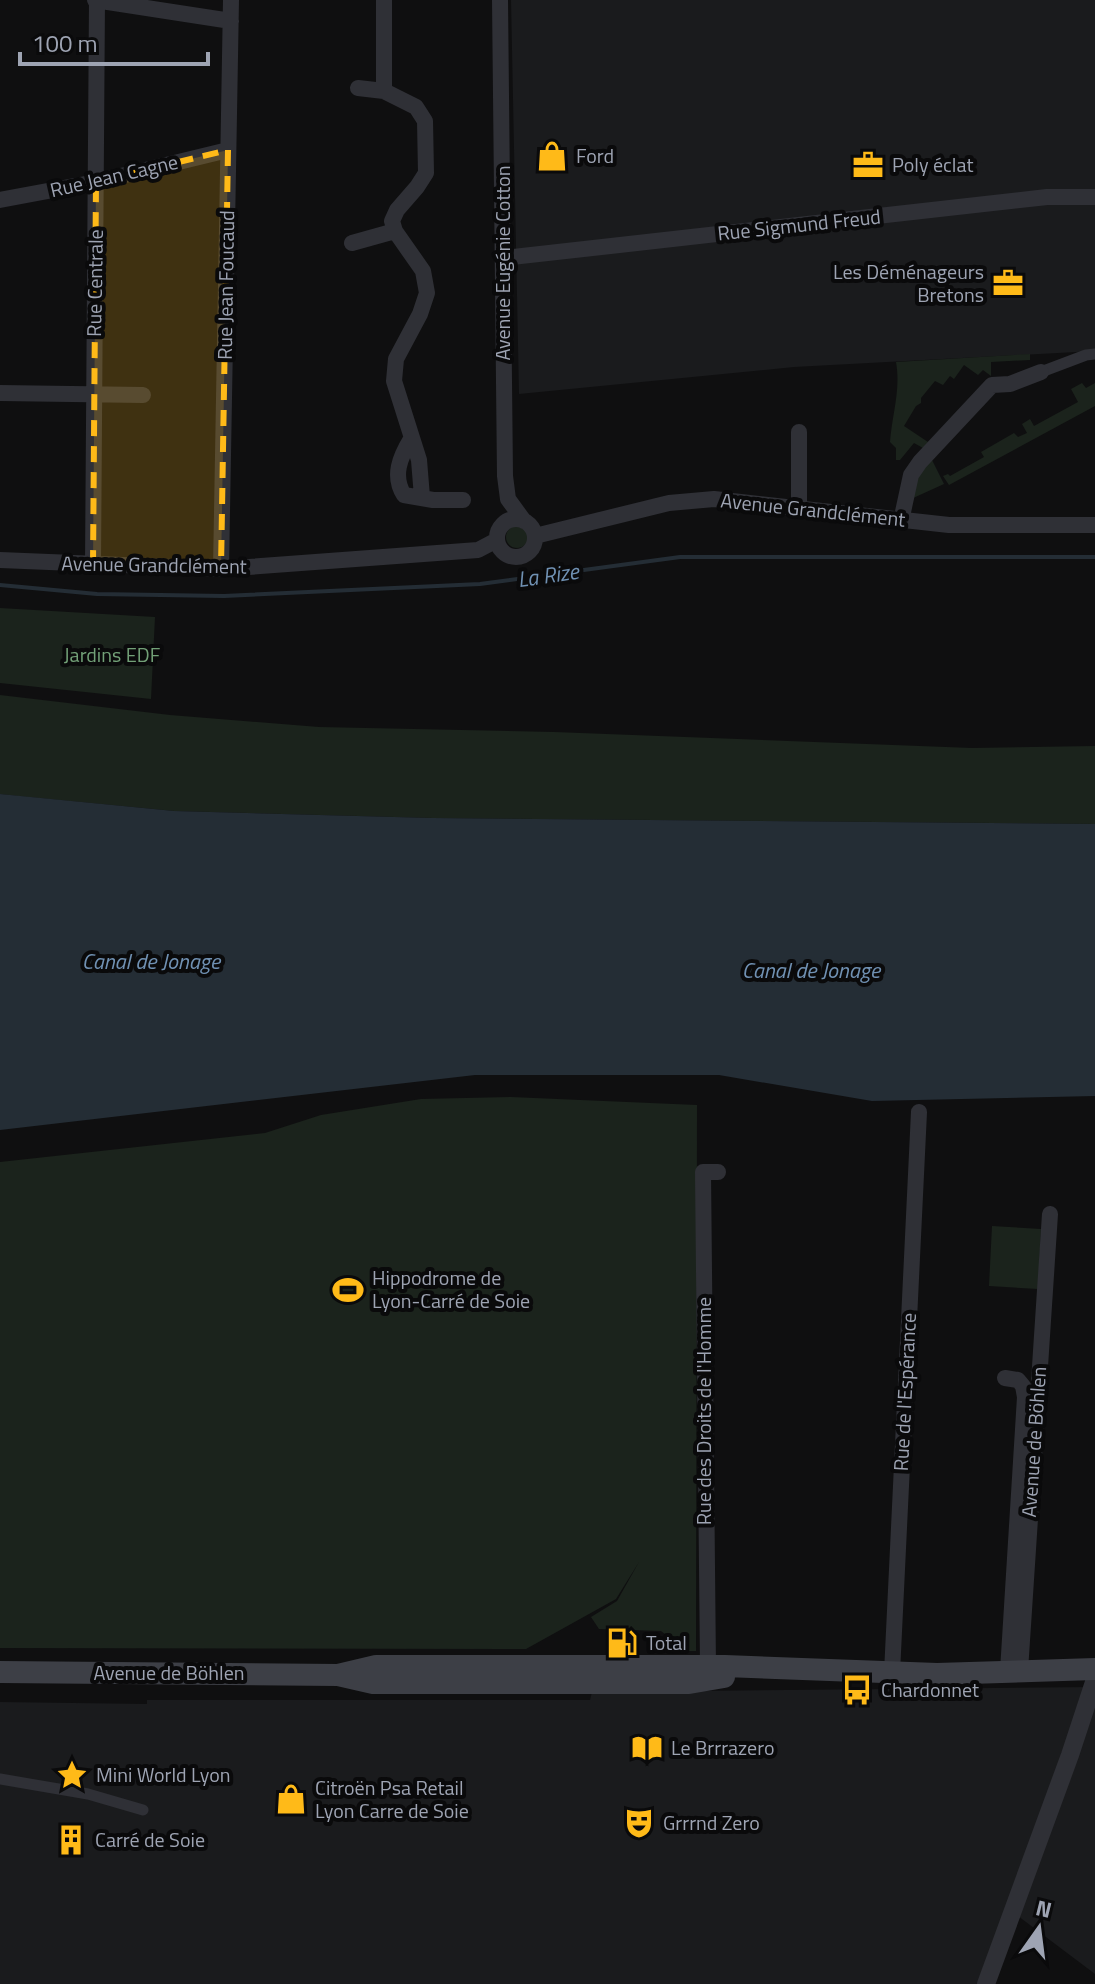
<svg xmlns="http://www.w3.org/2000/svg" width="1095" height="1984" font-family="'Titillium Web',sans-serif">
	<rect width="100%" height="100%" fill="#0f0f10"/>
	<path fill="#1a1b1d" d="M511,0H1095V351L794,367L519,394Z
		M1095,1687V1974L1006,1907L977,1984H0V1702L147,1704V1700H590L592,1692Z"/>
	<path fill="#1b231c" d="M1030,354V360L991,362V376L983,370L978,375L964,365L954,379L950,376L943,385L935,381L921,398V403L916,406L904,426L928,442L923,448L914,443L900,460H896V448L890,442C892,414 901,390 896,362Z
		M1082,383L1086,388L1095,383V406L949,485L943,476L948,474L950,476L984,457L981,452L1014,433L1018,437L1027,433L1022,424L1030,419L1034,426L1078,402L1071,389Z
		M931,458L944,484L911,499L915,477Z
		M506 537a11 11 0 1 1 22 0a11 11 0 1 1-22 0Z
		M0,608L155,617L151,699L0,683Z
		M0,695L170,715L319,727L554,732L972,748L1095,746V824L432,818L174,811L18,796L0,794Z
		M511,1097L697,1105L696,1651H686L661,1631L599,1629L591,1617L617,1601L639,1562L616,1599L526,1649L0,1648V1162L265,1133L321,1115L421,1099Z
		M992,1226L1041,1229L1038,1289L989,1286Z"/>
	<path fill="#242d35" d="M0,794L174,811L432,818L1095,824V1096L872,1101L719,1075H475L0,1130Z"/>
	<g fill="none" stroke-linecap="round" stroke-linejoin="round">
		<path stroke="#242d35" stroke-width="4" d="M0,585L97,594L224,596L480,584L680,557H1095"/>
		<path stroke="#2f3036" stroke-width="11" d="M1041,372L1086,355L1095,354
			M0,1779L88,1794L143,1810"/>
		<path stroke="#2f3036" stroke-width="16" d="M95,0L231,21
			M384,0V91L416,107L425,121L426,173L417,187L397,210L392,221L395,231L423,271L427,293L420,314L396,359L394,381L419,460L422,497
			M500,0L505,476L508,499L524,521
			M358,88L384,91
			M0,200L96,182L228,150
			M352,243L395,231
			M504,258L1047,197H1095
			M0,393L143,395
			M411,439C400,457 392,476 404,495L433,500H463
			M799,509V432
			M497 538a19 19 0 1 1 38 0a19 19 0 1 1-38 0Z
			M901,521L911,475L920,462L992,385L1010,384L1041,372
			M535,536L669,503L714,499L949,525H1095
			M0,560L221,569L478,550L497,540
			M93,565L97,0
			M221,569L231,0
			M1005,1378L1018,1380L1023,1386L1025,1397L1008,1671
			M708,1666L703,1172H718
			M1020,1671L1050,1214
			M892,1673L919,1112"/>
		<path stroke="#2f3036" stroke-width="18" d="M986,1984L1070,1755L1095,1679"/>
		<path stroke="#3d3f46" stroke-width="22" d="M0,1672L338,1675L373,1683H689L724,1677
			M338,1675L376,1666H725L937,1674L1095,1669"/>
	</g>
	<path fill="#ffba18" fill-opacity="0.2" stroke="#ffba18" stroke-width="6" stroke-dasharray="16 10" stroke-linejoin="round" d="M228,150L221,569L93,565L96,182Z"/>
	<defs>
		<g id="shop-bare" transform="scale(2.4)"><path d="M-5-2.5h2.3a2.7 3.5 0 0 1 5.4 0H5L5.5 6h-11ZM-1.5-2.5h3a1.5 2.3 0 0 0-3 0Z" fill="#ffba18" stroke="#0a0a0b" stroke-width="2.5" paint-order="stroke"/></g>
		<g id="office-bare" transform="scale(2.4)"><path d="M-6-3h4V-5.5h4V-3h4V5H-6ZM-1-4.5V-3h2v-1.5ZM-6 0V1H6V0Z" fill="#ffba18" stroke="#0a0a0b" stroke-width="2.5" paint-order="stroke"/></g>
		<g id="stadium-bare" transform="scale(2.4)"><path d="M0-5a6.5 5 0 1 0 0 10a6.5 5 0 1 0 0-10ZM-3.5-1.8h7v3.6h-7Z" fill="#ffba18" stroke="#0a0a0b" stroke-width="2.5" paint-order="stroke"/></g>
		<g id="fuel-bare" transform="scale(2.4)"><path d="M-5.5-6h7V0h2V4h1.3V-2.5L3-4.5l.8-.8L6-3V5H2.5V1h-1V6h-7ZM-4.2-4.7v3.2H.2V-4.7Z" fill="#ffba18" stroke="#0a0a0b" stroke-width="2.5" paint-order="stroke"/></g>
		<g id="bus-bare" transform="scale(2.4)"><path d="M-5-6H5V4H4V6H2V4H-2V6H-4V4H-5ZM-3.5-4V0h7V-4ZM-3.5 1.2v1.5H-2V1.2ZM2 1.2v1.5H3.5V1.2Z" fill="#ffba18" stroke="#0a0a0b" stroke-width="2.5" paint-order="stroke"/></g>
		<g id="library-bare" transform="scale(2.4)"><path d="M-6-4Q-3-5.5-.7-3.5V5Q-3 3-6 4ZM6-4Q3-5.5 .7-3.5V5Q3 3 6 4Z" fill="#ffba18" stroke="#0a0a0b" stroke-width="2.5" paint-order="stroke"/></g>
		<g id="sight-bare" transform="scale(2.4)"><path d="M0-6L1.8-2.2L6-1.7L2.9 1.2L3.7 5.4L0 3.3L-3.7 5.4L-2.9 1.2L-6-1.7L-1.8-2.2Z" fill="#ffba18" stroke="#0a0a0b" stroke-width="2.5" paint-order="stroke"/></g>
		<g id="theatre-bare" transform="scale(2.4)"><path d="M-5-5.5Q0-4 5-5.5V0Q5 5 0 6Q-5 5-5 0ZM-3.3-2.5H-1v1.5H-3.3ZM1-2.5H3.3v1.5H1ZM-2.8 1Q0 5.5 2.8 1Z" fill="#ffba18" stroke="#0a0a0b" stroke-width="2.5" paint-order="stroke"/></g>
		<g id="building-bare" transform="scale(2.4)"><path d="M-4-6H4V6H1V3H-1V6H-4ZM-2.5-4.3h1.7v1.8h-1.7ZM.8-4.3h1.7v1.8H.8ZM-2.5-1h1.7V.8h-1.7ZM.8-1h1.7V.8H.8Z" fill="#ffba18" stroke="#0a0a0b" stroke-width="2.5" paint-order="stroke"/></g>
	</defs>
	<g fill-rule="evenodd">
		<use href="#shop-bare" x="552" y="156"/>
		<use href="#office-bare" x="868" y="165"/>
		<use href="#office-bare" x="1008" y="283"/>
		<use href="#stadium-bare" x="348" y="1290"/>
		<use href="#fuel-bare" x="622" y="1643"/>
		<use href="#bus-bare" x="857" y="1690"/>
		<use href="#library-bare" x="647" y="1748"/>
		<use href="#sight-bare" x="72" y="1775"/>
		<use href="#shop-bare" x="291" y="1799"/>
		<use href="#theatre-bare" x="639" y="1823"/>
		<use href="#building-bare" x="71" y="1840"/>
	</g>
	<g text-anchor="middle" stroke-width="8" stroke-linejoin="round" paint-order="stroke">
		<g font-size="20" fill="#9ea4b3" stroke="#0a0a0b" text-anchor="start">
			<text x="576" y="163">Ford</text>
			<text x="892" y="172">Poly éclat</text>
			<text x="984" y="279" text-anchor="end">Les Déménageurs<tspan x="984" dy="23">Bretons</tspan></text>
			<text x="372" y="1285">Hippodrome de<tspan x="372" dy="23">Lyon-Carré de Soie</tspan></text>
			<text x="646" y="1650">Total</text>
			<text x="881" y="1697">Chardonnet</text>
			<text x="671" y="1755">Le Brrrazero</text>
			<text x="96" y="1782">Mini World Lyon</text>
			<text x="315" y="1795">Citroën Psa Retail<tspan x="315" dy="23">Lyon Carre de Soie</tspan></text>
			<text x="663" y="1830">Grrrnd Zero</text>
			<text x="95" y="1847">Carré de Soie</text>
		</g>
		<g font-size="20" fill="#9ea4b3" stroke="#0a0a0b">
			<text transform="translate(114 176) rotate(-13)" y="7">Rue Jean Cagne</text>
			<text transform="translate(799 225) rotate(-6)" y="7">Rue Sigmund Freud</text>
			<text transform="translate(503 263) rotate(-90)" y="7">Avenue Eugénie Cotton</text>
			<text transform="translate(95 283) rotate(-89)" y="7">Rue Centrale</text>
			<text transform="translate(226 285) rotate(-89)" y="7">Rue Jean Foucaud</text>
			<text transform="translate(813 510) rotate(6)" y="7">Avenue Grandclément</text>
			<text transform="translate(154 565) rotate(1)" y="7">Avenue Grandclément</text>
			<text transform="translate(905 1392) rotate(-87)" y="7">Rue de l'Espérance</text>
			<text transform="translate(704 1411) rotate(-90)" y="7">Rue des Droits de l'Homme</text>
			<text transform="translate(1034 1442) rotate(-86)" y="7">Avenue de Böhlen</text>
			<text x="169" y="1680">Avenue de Böhlen</text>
		</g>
		<g font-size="20" fill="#72a077" stroke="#0a0a0b">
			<text x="112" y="662">Jardins EDF</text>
		</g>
		<g font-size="22" font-style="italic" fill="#7091b3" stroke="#0a0a0b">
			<text transform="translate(548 575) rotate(-8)" y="8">La Rize</text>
			<text x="151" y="969">Canal de Jonage</text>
			<text x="811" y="978">Canal de Jonage</text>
		</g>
	</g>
	<g transform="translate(1039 1928) rotate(14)" stroke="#0a0a0b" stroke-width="6" paint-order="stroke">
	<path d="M0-6L14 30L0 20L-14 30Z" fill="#9ea4b3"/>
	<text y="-12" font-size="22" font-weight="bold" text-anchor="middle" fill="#9ea4b3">N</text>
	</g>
	<path d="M20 52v12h188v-12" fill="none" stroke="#9ea4b3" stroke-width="4"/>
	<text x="32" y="52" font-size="24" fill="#9ea4b3" stroke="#0a0a0b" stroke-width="6" paint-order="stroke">100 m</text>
</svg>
